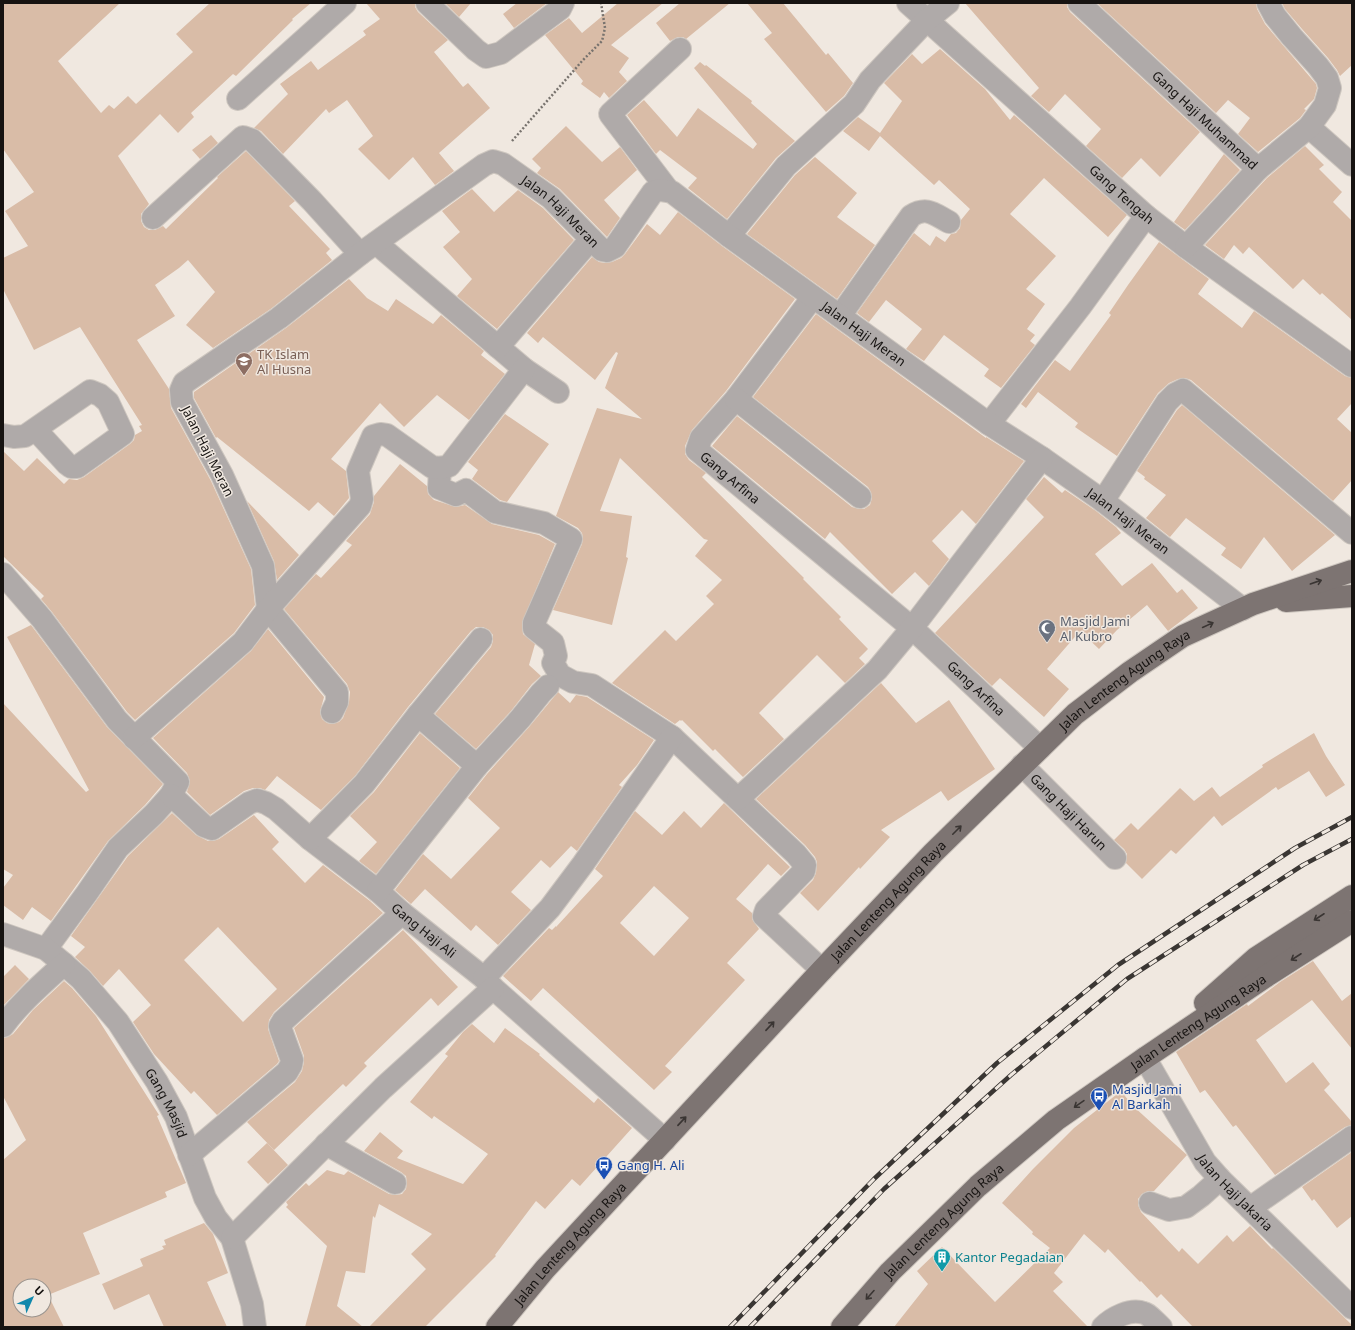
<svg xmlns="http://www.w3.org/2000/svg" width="1355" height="1330" font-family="'Noto Sans',sans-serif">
	<rect width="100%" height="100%" fill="#f0e8e0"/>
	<path fill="#d9bca7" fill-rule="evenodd" d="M3,3H120L58,61L101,113L109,105L114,109L128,96L136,104L193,52L176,34L210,3H311L292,19L293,20L236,76L233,74L191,113L194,117L178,133L160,114L118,156L149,204L141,214V221L144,227L149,230H155L163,226L166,229L218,178L217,177L246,151L295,201L289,206L330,249L326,253L332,260L272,308L213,348L186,325L215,292L188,260L179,268L155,285L175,316L137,340L169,389L171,408L211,481L251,569L255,605L234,633L135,720L127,712L52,612L41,599L44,596L3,556V451L24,471L37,458L64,484L69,479L77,480L84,477L130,444L134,440L135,435L142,431L139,426L142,425L80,327L34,350L3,289V258L28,246L5,211L34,192L3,149Z
		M366,3H415V7L418,12L448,40L434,52L463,87L468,83L490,108L439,153L454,171L435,185L413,157L389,180L358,149L373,136L347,100L329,113L326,109L283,154L261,131L254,128L288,94L280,84L311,61L318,70L366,35L363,31L380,19Z
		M445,3H471L459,17Z
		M517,3H547L514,28L503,14Z
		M618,3H663L611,45L629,58L619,72L627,81L609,98L604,92L600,98L581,84L583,81L545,35L569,18L582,33Z
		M680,3H730L686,39L683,37H678L670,41L656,23Z
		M747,3H783L826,55L828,53L853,83L844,96L826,112L764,39L772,33Z
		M965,3H1067V7L1070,12L1200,132L1160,177L1141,158L1122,178L1086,146L1101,129L1065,94L1049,112L1031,96L1039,88Z
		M1097,3H1256L1257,9L1265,24L1316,84L1317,88L1314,99L1304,109L1306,110L1300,118L1258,152L1238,134L1250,118L1228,100L1216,113Z
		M1282,3H1352V65L1340,76L1337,70L1328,58L1302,29L1285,9Z
		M940,49L985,89L1010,120L1014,115L1127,215L1108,237L1044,178L1010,214L1056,256L1026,289L1045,304L1027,329L1035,335L1030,341L1035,345L1001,388L984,376L989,369L944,335L924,361L906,349L922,329L886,300L869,322L857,313L914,233L930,246L936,236L945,242L951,234L956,233L960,228L961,220L970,209L939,180L934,185L880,136L869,151L843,131L858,117L880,133L902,101L884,83L912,54L922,64Z
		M700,62L705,66L706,65L752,101L751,103L795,141L776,158L727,219L688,188L697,178L660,150L656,154L627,115L644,100L677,137L698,108L753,149L757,144L694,68Z
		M566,126L602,162L620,147L637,170L604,200L620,218L607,237L560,189L537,173L541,168L532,159Z
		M211,135L218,143L200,159L192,150Z
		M1305,146L1324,165L1319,169L1342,192L1333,202L1352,221V320L1322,293L1320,295L1303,279L1293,289L1249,247L1243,254L1234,245L1224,259L1205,245L1267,178Z
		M1224,154L1240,170L1185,230L1174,222Z
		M815,157L857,193L837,217L875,245L837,299L747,234L795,175Z
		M472,189L494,212L518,190L543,208L574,240L497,329L457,296L472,279L443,247L460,232L442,211Z
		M678,212L722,246L795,299L726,391L692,430L685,446V454L689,460L706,473L702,477L804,578L803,579L841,617L839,619L868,649L859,658L865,664L845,683L817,655L759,713L784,739L743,777L715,749L713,751L682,720L681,721L680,720L675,724L612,683L665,630L676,641L714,604L706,596L722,580L695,556L708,540L704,539L620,458L600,511L632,516L626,557L628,558L612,625L553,610L582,544L583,538L582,533L578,528L556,516L597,408L642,419L605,388L618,353L616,352L595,380L543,337L538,343L527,333L592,257L599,262L605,263L612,262L621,258L625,254L647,224L660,235Z
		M1159,242L1209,279L1198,294L1242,328L1254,311L1345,376L1352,378V403L1337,419L1352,433V480L1333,501L1191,380L1185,378L1178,379L1169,383L1158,393L1117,456L1075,427L1078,423L1038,392L1026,408L1021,404L1055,360L1070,371L1111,315L1109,313L1128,285Z
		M349,279L367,298L388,311L396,299L433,324L441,315L484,351L481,355L505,374L469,420L437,395L404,427L380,403L331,459L346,471L349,498L334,516L318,502L309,511L217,437L216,438L194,398V392L286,328Z
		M816,314L986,438V437L1024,461L976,524L962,510L932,541L949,559L929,586L915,572L892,594L830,532L825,539L712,446L737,416L852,507L859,509H864L870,505L872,498L871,492L868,487L753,397Z
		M1182,405L1335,535L1292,571L1264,537L1241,569L1221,555L1226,548L1186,518L1170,537L1146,518L1166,495L1144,479L1145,477L1137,471L1177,410Z
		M505,414L549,444L507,502L500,500L472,479L478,470L468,462Z
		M400,464L427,486L428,494L434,500L456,507L465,505L492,524L539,535L555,544L522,623L523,634L535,644L529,665L541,676L532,684L511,711L476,749L435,714L491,647L493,641V635L489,630L483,627H476L471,631L408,707L355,776L321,810L277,776L265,790L260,788H253L244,791L210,815L187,792L190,781L187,773L153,738L251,651L268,629L324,697L320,712L322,719L327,723L332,724L339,722L343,718L349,702L350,692L347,684L284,609L316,574L321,578L352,545L346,541L370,514L374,502V496Z
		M1044,477L1062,493L1065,490L1096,511L1116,527L1121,533L1095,554L1122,586L1152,563L1177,593L1182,589L1198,608L1168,631L1147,605L1117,630L1099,649L1080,631L1047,669L1069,689L1044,717L1000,678L992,686L935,633L1044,517L1026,499Z
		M247,501L299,555L277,580L274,561Z
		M31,625L107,727L163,784L145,805L108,841L51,921L32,907L23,920L3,905V888L13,875L3,869V703L86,792L89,790L7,637Z
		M881,683L916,723L949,700L995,769L948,801L941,791L881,830L890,837L860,869L859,867L818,911L800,893L813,880L816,873L817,862L815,857L805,845L756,799Z
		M558,692L570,703L576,695L587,697L654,740L637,765L619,785L622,787L577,851L571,846L550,868L541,860L511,892L531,910L498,945L476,925L471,931L425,889L411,904L395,890L423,854L451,879L500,828L468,798L487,774L529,727Z
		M420,733L460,768L376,874L359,861L377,842L350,816L374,792Z
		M1314,733L1326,756L1345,785L1326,797L1309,771L1278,790L1276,787L1222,826L1214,816L1176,854L1171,850L1142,879L1126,863L1127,854L1124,849L1114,840L1131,823L1138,830L1180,788L1194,801L1212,787L1220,797L1263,767L1262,765Z
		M724,803L790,867L781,876L768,864L736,899L752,913V919L759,929L727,963L745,980L665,1066L672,1072L654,1090L543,988L531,1001L503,976L549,928L552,930L556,926V927L603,876L595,869L635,811L662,835L684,811L701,828ZM654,886L689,918L654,956L620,923Z
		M172,813L196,835L208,841H213L219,839L254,815L279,842L272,849L305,883L323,865L370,901L383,913L274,1012L269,1020L268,1029L279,1061L277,1064L217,1115L194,1091L191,1094L154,1054L133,1022L151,1005L119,969L103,986L90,971L75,957L85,947L71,936L128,856ZM218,927L277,989L243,1022L184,960Z
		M403,930L458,987L438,1006L431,998L364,1063L367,1066L346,1087L343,1084L274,1150L247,1122L295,1082L302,1071L304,1062V1056L294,1028Z
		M1313,961L1342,1001L1352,993V1049L1312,1000L1256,1040L1286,1083L1313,1062L1330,1084L1324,1090L1352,1122V1125L1345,1127L1275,1175L1236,1125L1233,1127L1205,1090L1200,1093L1176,1052L1247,1004L1248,1006L1280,982Z
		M15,965L29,979L3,1006V977Z
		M64,981L72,988L96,1016L159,1115L157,1116L186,1183L165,1192L167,1197L83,1233L100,1274L48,1295L64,1327H3V1160L26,1140L3,1096V1038L8,1037L13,1034L33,1010ZM20,1286H44V1310H20Z
		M472,1024L494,1043L505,1028L540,1054L539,1055L594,1103L598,1098L632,1128L580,1186L572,1179L545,1209L536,1201L495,1255L496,1256L425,1327H369L426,1269L411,1254L432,1234L379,1204L375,1218L373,1216L365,1273L346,1271L337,1306L363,1327H305L327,1246L286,1207L288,1205L286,1202L306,1183L309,1186L327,1170L344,1175L348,1171L389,1194L396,1195L402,1194L406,1189L407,1183L406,1176L401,1172L364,1151L380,1132L403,1151L397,1158L463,1184L488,1154L434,1116L432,1119L410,1102L448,1056L445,1054L463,1032Z
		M1121,1091L1133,1106L1187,1155L1154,1191H1148L1142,1194L1138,1199V1205L1141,1212L1179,1252L1182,1248L1198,1264L1227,1235L1233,1242L1250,1226L1272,1249L1273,1248L1352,1325V1327H1193L1161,1294L1157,1298L1141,1281L1140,1282L1108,1249L1105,1253L1084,1234L1054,1273L1063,1282L1053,1291L1088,1327H894L928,1284L917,1271L942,1247L995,1302L1050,1248L1032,1234L1033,1232L1002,1203L1033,1169L1074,1128Z
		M267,1143L288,1165L268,1184L247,1162Z
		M1352,1152V1216L1337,1228L1314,1199L1312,1201L1302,1187Z
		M204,1223L213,1234L228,1273L207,1282L227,1327H164L149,1294L114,1310L102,1284L143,1266L140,1259L164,1249L162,1246L166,1245L164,1240Z"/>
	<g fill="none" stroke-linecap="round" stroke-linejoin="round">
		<g stroke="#cdc6bf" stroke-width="24">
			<g id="minor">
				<path d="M427,3L476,50L486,57L501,53L560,9L563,3"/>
				<path id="s1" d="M908,3L1146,216L1186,247L1352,366"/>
				<path id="s2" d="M1079,3L1258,169"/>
				<path d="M238,99L345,3"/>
				<path d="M1309,127L1352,165"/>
				<path d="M668,190L610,114L680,49"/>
				<path d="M153,218L243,137L252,140L312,201L360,254"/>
				<path d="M729,236L786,166L854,104L870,80L927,20L948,3"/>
				<path d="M376,243L524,369L558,392"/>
				<path d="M1186,247L1258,169L1309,127L1325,105L1330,88L1327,78L1318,66L1292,37L1275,16L1268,3"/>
				<path id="s3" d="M813,297L736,399L701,438L697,450L912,628L1040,748"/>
				<path d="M840,316L911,216C927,206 934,214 949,222"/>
				<path d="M498,347L591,239"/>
				<path d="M736,399L860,497"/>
				<path d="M989,424L1080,307L1146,216"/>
				<path d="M3,435L14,437L25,436L90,391L100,395L108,402L123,434L77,467H71L67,464L35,429"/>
				<path d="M440,468L439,488L456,495L466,490L495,512L544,523L571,539L534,623V628L553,643L556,656L553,663L560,675L573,682L592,685L672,737L796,854L805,865L804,871L766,910L764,916L822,970"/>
				<path d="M1103,501L1167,402L1175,394L1183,390L1352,533"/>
				<path d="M3,574L42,619L117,720L178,782L171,795L154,814L118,848L87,893L46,949"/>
				<path id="s4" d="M332,712L337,702V692L268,609L263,566L222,475L182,402L181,390L184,383L279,318L360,254L484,165L493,161L503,164L551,198L591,239L602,250L607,251L615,247L653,192L660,190L672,192L729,236L989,424L1042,458L1103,501L1243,609"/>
				<path d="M418,715L477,766"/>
				<path d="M134,738L243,642L268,609L360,506L362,499L358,471L373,436L380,434L387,435L432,467L440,468L449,466L524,369"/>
				<path id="s5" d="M1022,765L1115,858"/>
				<path id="s6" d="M171,795L204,826L212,829L249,803L257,800L266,803L276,809L310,839L378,891L402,913L484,978L493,988L665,1140"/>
				<path d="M738,799L877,670L912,628L1042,458"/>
				<path d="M310,839L364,784L418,715L481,639"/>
				<path d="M378,891L477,766L520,719L541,693L548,686"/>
				<path id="s7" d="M3,934L46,949L64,964L81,979L118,1022L157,1082L176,1117L205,1198L216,1218L232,1238L252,1304L255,1327"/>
				<path d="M484,978L550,908L583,864L672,737"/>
				<path d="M3,1026C20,1003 43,983 64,964"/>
				<path id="s8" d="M1145,1058L1205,1162L1220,1179L1352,1308"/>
				<path d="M326,1144L395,1183"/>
				<path d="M189,1155L287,1072L291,1065L292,1060L281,1030L280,1026L283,1021L402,913"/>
				<path d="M1150,1203L1169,1210L1186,1207L1201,1196L1220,1179"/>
				<path d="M1250,1208L1352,1137"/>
				<path d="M232,1238L383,1088L493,988"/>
				<path d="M1103,1327C1112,1318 1130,1308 1144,1313C1149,1314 1156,1323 1161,1327"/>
			</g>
		</g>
		<g stroke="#cdc6bf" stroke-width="24">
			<g id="primary">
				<path d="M1286,601L1352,596"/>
				<path d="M1205,1003L1256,958L1352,896"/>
				<path id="s9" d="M497,1327L545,1269L822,970L933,853L1075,714L1130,672L1183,636L1253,604L1352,571"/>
				<path id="s10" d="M842,1327L890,1272L978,1186L1056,1120L1145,1058L1268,975L1352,921"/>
			</g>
		</g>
		<path stroke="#78736e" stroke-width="2.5" stroke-dasharray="2 2" stroke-linecap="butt" d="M512,141L583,60L602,41L605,28L601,3"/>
		<use href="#minor" stroke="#afaaa9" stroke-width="22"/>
		<use href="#primary" stroke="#7d7472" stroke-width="22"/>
		<g stroke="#3a3633" stroke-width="4.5">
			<path id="rail" d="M730,1327L874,1179L997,1063L1118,965L1295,848L1352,817
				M750,1327L884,1189L1011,1075L1127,979L1303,865L1352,839"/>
		</g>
		<use href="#rail" stroke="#f0e8e0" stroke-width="3" stroke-dasharray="9" stroke-linecap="butt"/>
	</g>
	<defs><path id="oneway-shaft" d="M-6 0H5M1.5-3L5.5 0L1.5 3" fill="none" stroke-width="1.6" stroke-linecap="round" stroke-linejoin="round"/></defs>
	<g stroke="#3a3533">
		<use href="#oneway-shaft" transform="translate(1316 582) rotate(-19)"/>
		<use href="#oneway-shaft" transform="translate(1208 625) rotate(-25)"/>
		<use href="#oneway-shaft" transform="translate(957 830) rotate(-45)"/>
		<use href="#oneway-shaft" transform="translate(1319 917) rotate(147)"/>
		<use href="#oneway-shaft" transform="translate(1296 957) rotate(147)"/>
		<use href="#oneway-shaft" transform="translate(770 1026) rotate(-47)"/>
		<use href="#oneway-shaft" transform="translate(1079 1104) rotate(145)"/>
		<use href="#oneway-shaft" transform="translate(682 1121) rotate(-47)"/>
		<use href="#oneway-shaft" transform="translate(870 1295) rotate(132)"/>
	</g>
	<defs>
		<g id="school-pin" transform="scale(0.9)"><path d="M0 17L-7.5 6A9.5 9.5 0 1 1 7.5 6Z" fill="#8d6e63" stroke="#f0e8e0"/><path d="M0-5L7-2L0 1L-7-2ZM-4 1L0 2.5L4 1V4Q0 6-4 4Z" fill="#fff"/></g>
		<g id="mosque-pin" transform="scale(0.9)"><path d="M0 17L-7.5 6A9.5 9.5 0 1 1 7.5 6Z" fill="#6b7280" stroke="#f0e8e0"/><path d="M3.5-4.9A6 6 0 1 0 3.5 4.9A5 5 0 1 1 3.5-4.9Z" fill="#fff"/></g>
		<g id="bus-pin" transform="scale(0.9)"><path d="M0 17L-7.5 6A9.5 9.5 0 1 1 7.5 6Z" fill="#1a4fb4" stroke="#f0e8e0"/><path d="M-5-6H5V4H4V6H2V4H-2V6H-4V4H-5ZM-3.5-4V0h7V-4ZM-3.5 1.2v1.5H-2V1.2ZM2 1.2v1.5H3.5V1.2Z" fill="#fff"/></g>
		<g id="building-pin" transform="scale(0.9)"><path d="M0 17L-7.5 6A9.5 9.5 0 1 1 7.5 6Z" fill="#0f9aa8" stroke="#f0e8e0"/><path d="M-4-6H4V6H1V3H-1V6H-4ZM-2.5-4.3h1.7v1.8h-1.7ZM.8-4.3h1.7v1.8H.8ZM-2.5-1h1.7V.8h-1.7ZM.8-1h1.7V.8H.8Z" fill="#fff"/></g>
	</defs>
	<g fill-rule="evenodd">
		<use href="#school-pin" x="244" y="361"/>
		<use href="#mosque-pin" x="1047" y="628"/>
		<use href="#bus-pin" x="1099" y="1096"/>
		<use href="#bus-pin" x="604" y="1165"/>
		<use href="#building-pin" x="942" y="1257"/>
	</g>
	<g text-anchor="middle" stroke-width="3" stroke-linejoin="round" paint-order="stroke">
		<g font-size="13" fill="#161311" stroke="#f0e8e0">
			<text dy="5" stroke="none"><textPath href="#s2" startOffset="172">Gang Haji Muhammad</textPath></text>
			<text dy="5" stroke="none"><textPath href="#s1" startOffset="287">Gang Tengah</textPath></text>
			<text dy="5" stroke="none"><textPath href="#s4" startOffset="841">Jalan Haji Meran</textPath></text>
			<text dy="5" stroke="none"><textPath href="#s4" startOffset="1237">Jalan Haji Meran</textPath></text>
			<text transform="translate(208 451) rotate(63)" y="5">Jalan Haji Meran</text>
			<text dy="5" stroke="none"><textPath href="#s3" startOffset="236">Gang Arfina</textPath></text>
			<text dy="5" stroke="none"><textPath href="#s4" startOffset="1561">Jalan Haji Meran</textPath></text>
			<text dy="5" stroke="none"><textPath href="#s9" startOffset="903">Jalan Lenteng Agung Raya</textPath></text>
			<text dy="5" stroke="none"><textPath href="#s3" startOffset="560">Gang Arfina</textPath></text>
			<text dy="5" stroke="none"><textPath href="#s5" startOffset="66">Gang Haji Harun</textPath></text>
			<text dy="5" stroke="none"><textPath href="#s9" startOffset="579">Jalan Lenteng Agung Raya</textPath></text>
			<text dy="5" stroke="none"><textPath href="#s6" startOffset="320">Gang Haji Ali</textPath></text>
			<text dy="5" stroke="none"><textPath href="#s10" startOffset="471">Jalan Lenteng Agung Raya</textPath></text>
			<text dy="5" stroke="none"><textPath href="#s7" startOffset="243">Gang Masjid</textPath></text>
			<text dy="5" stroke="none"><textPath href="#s8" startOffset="163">Jalan Haji Jakaria</textPath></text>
			<text dy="5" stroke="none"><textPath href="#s10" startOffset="147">Jalan Lenteng Agung Raya</textPath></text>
			<text dy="5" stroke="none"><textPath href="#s9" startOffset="111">Jalan Lenteng Agung Raya</textPath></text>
		</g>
		<g font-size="13" fill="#785e54" stroke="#f0e8e0" text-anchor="start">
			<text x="257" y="359">TK Islam<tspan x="257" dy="15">Al Husna</tspan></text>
		</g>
		<g font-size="13" fill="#5b616d" stroke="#f0e8e0" text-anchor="start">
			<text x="1060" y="626">Masjid Jami<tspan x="1060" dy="15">Al Kubro</tspan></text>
		</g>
		<g font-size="13" fill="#164399" stroke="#f0e8e0" text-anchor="start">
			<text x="1112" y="1094">Masjid Jami<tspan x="1112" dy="15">Al Barkah</tspan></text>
			<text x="617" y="1170">Gang H. Ali</text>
		</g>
		<g font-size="13" fill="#0d838f" stroke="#f0e8e0" text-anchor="start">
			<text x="955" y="1262">Kantor Pegadaian</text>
		</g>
	</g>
	<rect width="1355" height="1330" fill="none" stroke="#161311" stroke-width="8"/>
	<g transform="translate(32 1298) rotate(45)"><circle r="19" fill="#f0e8e0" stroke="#99938d"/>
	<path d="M0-3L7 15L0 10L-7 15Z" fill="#1088ac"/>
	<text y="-6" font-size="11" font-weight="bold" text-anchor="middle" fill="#161311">U</text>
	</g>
</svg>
